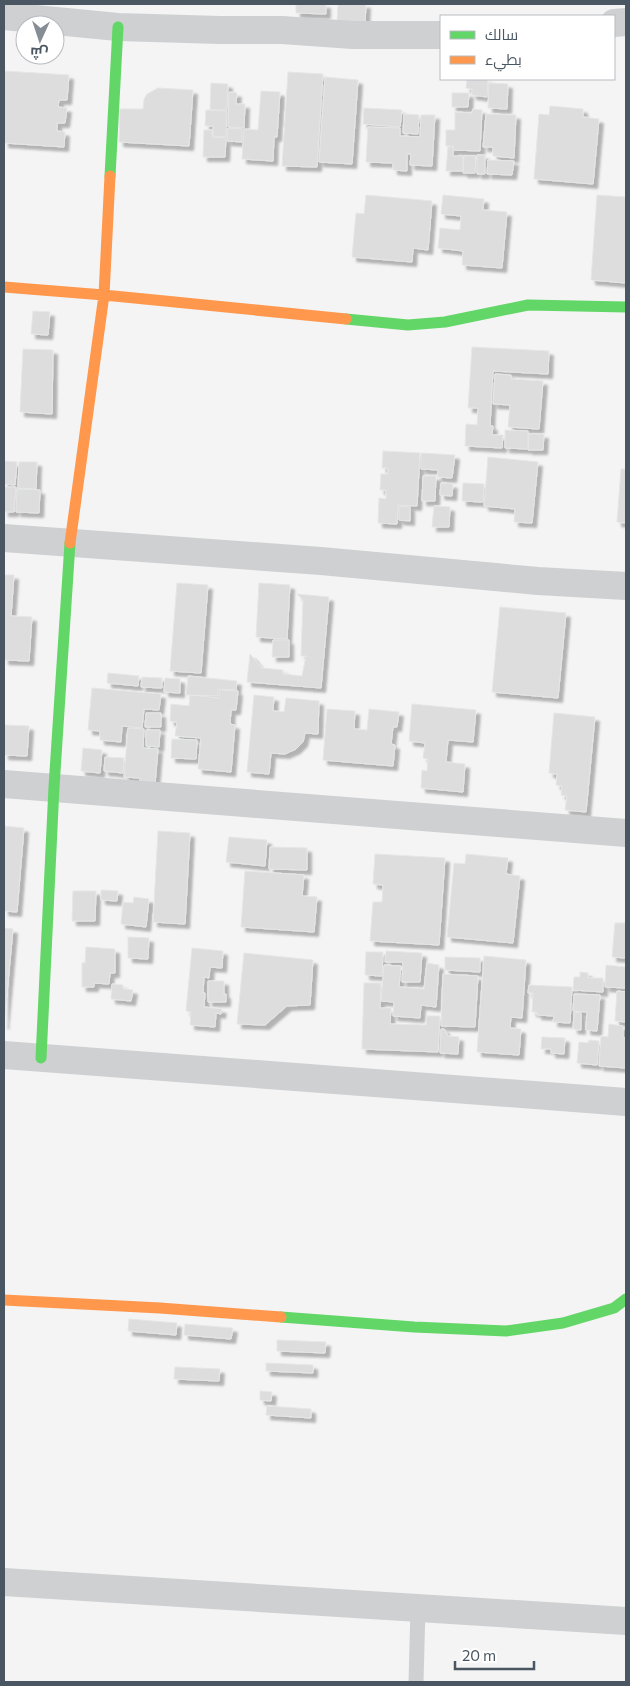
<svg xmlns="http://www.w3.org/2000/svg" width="630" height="1686" font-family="Commissioner,Cairo,sans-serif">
	<defs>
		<filter id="shadow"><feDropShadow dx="4.5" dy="4.5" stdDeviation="1" flood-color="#0004"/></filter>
	</defs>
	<rect width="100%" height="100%" fill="#f4f4f4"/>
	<path fill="#ddddde" stroke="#e5e6e7" filter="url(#shadow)" d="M296,4H326V14L296,13Z
		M338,4H366L365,25L337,23Z
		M4,71L69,75L67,100H59L58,107L67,108L65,123H57V131L65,132L64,147L4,143Z
		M288,72L323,74L317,167L282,166Z
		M325,77L358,80L352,164L319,162Z
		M467,79H488L487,97L472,95V89L466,88Z
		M211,83L228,84L227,110H210Z
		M489,83L508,84L507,109L488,108Z
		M158,88L193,90L189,146L119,142L120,109H143L144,99L147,94Z
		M261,91L280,92L277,137H274L273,161L242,159L244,129L258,130Z
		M229,92L237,93L236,104H245L244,128L228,127Z
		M452,93H469L468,107H452Z
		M550,106L583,109V117L599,119L593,184L534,179L539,114L549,115Z
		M364,108L402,110L400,127L363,124Z
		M473,109L482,110L480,151L453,150L454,146H446V130H455V112L472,113Z
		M206,110L227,111L226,137L213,136V126H205Z
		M404,114L419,115L418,134L403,133Z
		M486,114L516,115L514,158L493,156V147H483Z
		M421,115H435L432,166L410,165L411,154H407V171L393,170V163L366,162L368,127L400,128V136L420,137Z
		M228,128L242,129V142L227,141Z
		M204,130H212V137L226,138L225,157H203Z
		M448,147H453V156H463V171H446Z
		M477,155H485V174H477Z
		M464,156H476L475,173H463Z
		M488,160L514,161L512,175L487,174Z
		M366,195L432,201L428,250L413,248L412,262L352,257L356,213L364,214Z
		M443,195L484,199L483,210L507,212L502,268L462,265L463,251L438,248L440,228L460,230L461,216L441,214Z
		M597,195L626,197V283L591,280Z
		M33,311L50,312L48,335L31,334Z
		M472,347L549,351L548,374L493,371L490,426H493L492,435H503L502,448L465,446L466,424L477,425L478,408H468Z
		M23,349L53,350L52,414L20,412Z
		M495,374L511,375V379L543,381L539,429L508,427L510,405L493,404Z
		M505,430L528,431V449L505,448Z
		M529,434H544L543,450H528Z
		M383,451L420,453L417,506L398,505L397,524L378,523L379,498L386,499V490H380L381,474H388V468H382Z
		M421,453L455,455L452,478L437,477L438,470L421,469Z
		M488,457L538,462L532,523L514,522L515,509L484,506Z
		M4,461L17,462L15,485L4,484Z
		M19,462H37L36,489L18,488Z
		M621,469H626V523L617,522Z
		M423,476H436L435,501H422Z
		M441,483L453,484L452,496L440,495Z
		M463,483L484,484L483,502L462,501Z
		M4,487H16L14,512H4Z
		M17,489L40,490L39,513L16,512Z
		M399,506L410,507V521L399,520Z
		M434,506L450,507L449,527H432Z
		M4,575H14L11,616L32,617L29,661L4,660Z
		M177,583L208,585L201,673L170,671Z
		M259,583L290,585L287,639L256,637Z
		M297,594L329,597L321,688L247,682L250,654L262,668L283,670V674L302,676L306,656H301L303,600Z
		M500,607L566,613L558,698L492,692Z
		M273,640H289V657H272Z
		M108,673L139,676L138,686L107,683Z
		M188,676L237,681L236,690L218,689V696L186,695Z
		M142,677L162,678V688L141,687Z
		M165,678L180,679V693L164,692Z
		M92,688L161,694L159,710L144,709L142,728L122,726L121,742L100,740V731L88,730Z
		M220,690L238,691L236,710H231L230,724L235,725L231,772L198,769L201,738L175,736L177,722L170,721L171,704L189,706L190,695L219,698Z
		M254,695L274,697L273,711L284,712L286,698L319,701L318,734L305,733L303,742L296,749L285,754L271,753L269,774L247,772Z
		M412,704L476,710L473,742L448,740L446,762L465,764L463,792L421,788L422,770L427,771L428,759L423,758L425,743L409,741Z
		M327,709L355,711L354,729L367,730L369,709L399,712L397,727H393L391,744L395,745L393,766L323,760Z
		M146,713H161V727H145Z
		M554,713L595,717L586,812L565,810L567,796L561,795L562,786L556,785L557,774L549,773Z
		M4,725L29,726L27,756L4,755Z
		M128,728L144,729L143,748L158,749L155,784L139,783L140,778L124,777Z
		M146,730H160L159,747L146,746Z
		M172,739L197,740L196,759L171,758Z
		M83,748L102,750L100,773L81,771Z
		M105,757L124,758L123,773L104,771Z
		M4,826L24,828L17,912L4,911Z
		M158,831L190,833L185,924L153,922Z
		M229,837L267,840L265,866L226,862Z
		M270,847L307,848V870L269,869Z
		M375,854L445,858L439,945L370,941L373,902H382L383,885L373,884Z
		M466,854L508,858L506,874L520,876L513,943L447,937L454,863L465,864Z
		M245,871L304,875L302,896L317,897L314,932L241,927Z
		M101,890L118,891L117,901L101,900Z
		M73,891H96L95,921H72Z
		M134,897L149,899L146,927L121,924L123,902L133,903Z
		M615,923H626V958L612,957Z
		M4,928L13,929L4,1025Z
		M128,937L149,938L148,959L128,958Z
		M86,947L115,949V973H110L109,984L94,983V987H82V963H85Z
		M192,948L223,951L222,968L210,967L209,978L204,977L203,993H205L204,1007L222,1009L221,1014L216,1013L215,1027L190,1025L191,1012L186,1011Z
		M386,951L422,953L420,982H402L403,962H385Z
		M366,952H383L382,976L365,975Z
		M244,953L313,960L310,1005L287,1006L265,1025L237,1024Z
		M484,956L526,960L522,1018L511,1017L510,1028L521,1029L519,1055L477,1052Z
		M445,957L480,958V972L445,970Z
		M427,963L439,965L436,1007L421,1005L420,1018L393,1016L394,1002L381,1001L384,965L401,966L399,987L424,989Z
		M606,965L626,967V988L605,987Z
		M580,972L588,973V978H603V992L573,990L574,977H580Z
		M443,974L478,976L475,1027L441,1026Z
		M208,981H224V994H226V1002H208Z
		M364,983H381L380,1008H391L390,1024L426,1025L427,1016H440L438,1052L362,1049Z
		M112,984L123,985V989L133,990L131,1001L111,999Z
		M529,985L572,987L570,1023L553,1022L554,1016L537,1015V1012H532L533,993H528Z
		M617,991L626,992V1022L615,1021Z
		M574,994L600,995L597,1031L586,1030L587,1012L573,1011Z
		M574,1012L581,1013V1030L573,1029Z
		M609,1024L623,1026V1037L626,1038V1068L599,1066L601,1036L608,1037Z
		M441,1029H444L448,1036L459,1037L458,1054L440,1053Z
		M542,1037L565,1038L564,1054L551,1053V1049H541Z
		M589,1040L599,1041L597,1065L577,1063L579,1042L588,1043Z
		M129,1319L177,1323L176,1335L128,1331Z
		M185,1324L233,1328L231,1339L184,1335Z
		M277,1340L326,1342L325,1353L277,1351Z
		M266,1363L313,1365V1373L266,1371Z
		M175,1367L220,1369L219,1381L174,1379Z
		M260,1391L272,1392L271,1401L260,1400Z
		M267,1406L311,1409V1418L266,1415Z"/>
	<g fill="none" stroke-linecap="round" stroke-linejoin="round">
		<path stroke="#ced0d2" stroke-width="15" d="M416,1682L418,1608"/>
		<path stroke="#ced0d2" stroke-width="28" d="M4,16L118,27L220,30H282L353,35H441
			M614,23L626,22
			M4,538L321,561L538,581L626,586
			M4,784L626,833
			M4,1055L626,1102
			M4,1582L626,1621"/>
		<path stroke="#63d668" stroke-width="11" d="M110,176L118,27
			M346,319L408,325L445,322L528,305L626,307
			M41,1058L54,787L70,543
			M281,1317L414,1327L506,1331L563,1323L614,1308L626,1299"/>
		<path stroke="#ff974d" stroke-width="11" d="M4,287L104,295L346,319
			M70,543L104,295L110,176
			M4,1300L160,1308L281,1317"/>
	</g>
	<rect width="630" height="1686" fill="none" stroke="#4a5661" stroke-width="10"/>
	<rect x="440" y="15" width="175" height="65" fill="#ffffff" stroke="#b7bbc0"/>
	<rect x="450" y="31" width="25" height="8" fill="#63d668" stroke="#b7bbc0"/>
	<text x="485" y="40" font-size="15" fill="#4a5661">سالك</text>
	<rect x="450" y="56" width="25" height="8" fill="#ff974d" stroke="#b7bbc0"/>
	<text x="485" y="65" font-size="15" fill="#4a5661">بطيء</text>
	<g transform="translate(40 40) rotate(183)"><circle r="24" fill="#ffffff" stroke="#b7bbc0"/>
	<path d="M0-4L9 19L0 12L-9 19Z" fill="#868d94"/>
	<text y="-8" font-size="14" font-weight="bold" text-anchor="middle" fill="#4a5661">ش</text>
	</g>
	<path d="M455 1661v8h79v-8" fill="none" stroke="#4a5661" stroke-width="2.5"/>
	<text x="462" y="1661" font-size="15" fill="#4a5661" stroke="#ffffff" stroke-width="4" paint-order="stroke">20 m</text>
</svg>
